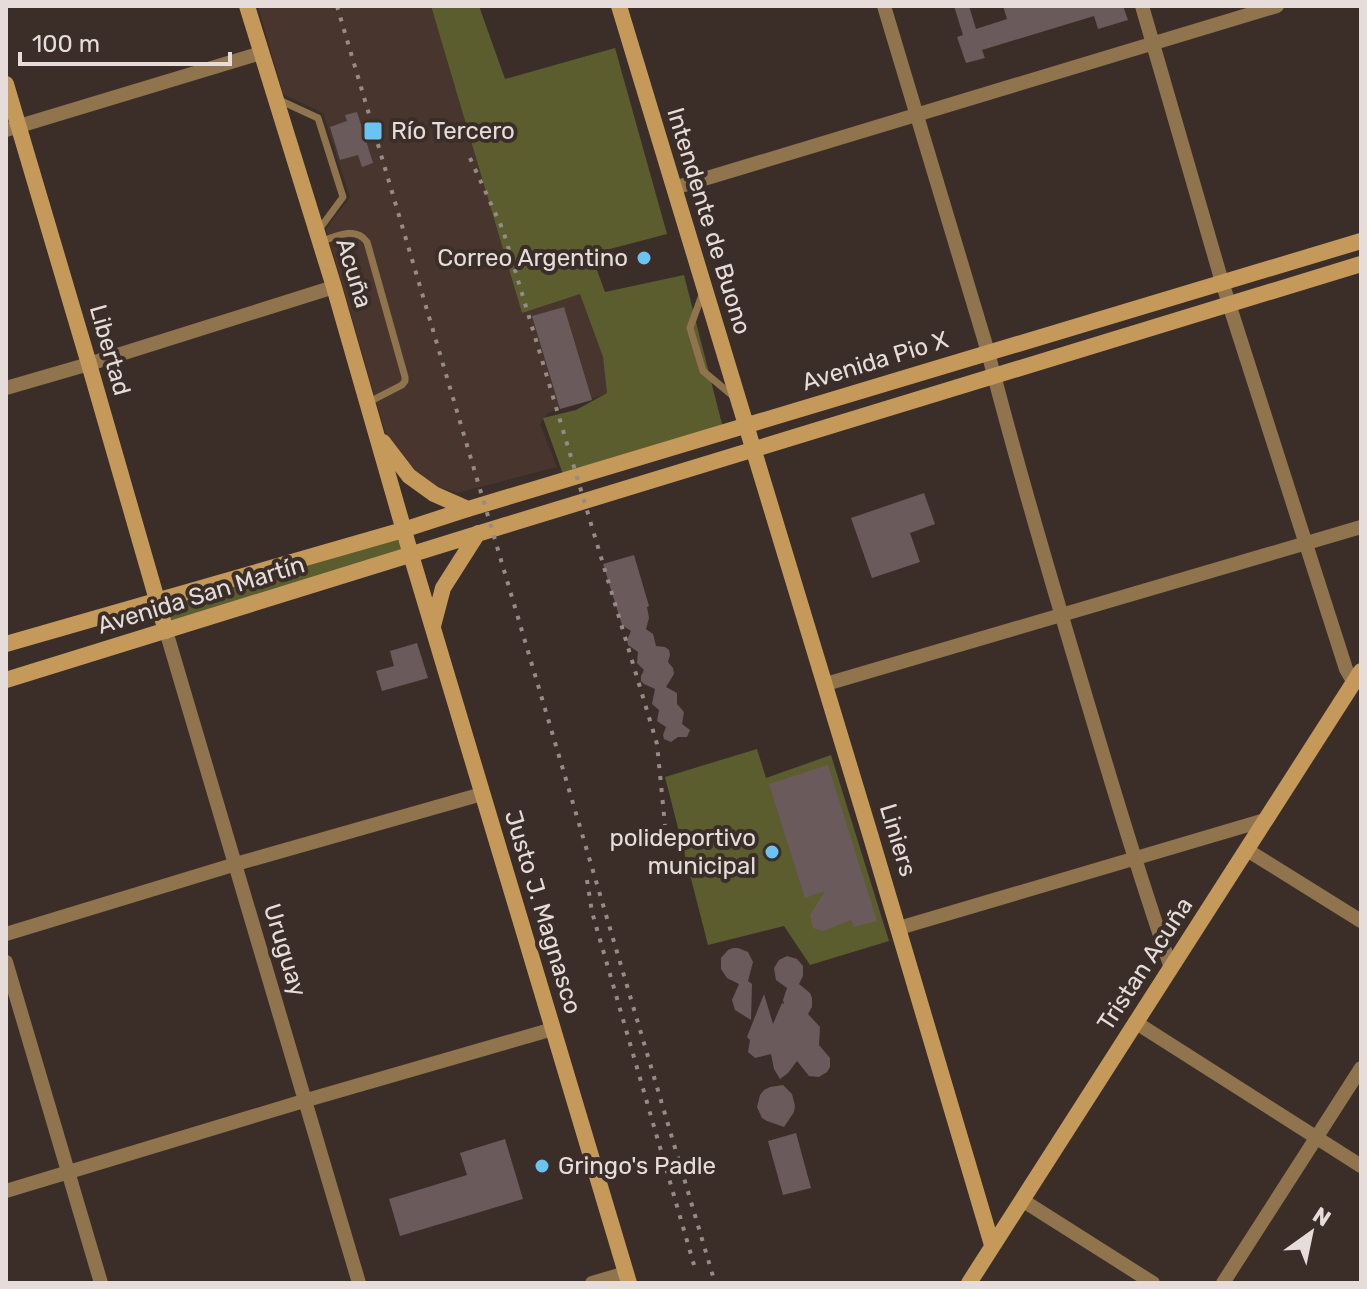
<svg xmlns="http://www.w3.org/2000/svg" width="1367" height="1289" font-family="Rubik,sans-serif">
	<rect width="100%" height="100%" fill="#3b2e29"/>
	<path fill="#48352d" d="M258,6H431L522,312L580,293L603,357L608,393L548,413L540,424L557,467L457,493L436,486L414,470L385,432L326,229L350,197L323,113L283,94Z"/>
	<path fill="#5b5d2f" d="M431,6H479L505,79L615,48L667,234L591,254L605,292L684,275L724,432L565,480L543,418L576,410L607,393L603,357L580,294L522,313Z
		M403,530L411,555L166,631L157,600Z
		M757,749L766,778L831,755L889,941L810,965L784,926L708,945L665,777Z"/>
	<path fill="#6a5a5c" d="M954,6H969L976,29L1007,19L1003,6H1123L1128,20L1098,29L1094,16L982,50L985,58L966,63L957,37L963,35Z
		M357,112L373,163L362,167L358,155L340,160L330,127L347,121L345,115Z
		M564,307L592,400L560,409L532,316Z
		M924,493L935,524L910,533L920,562L872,578L851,518Z
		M634,555L649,606L647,607L649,618L646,629L653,634L656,646L665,647L669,650L670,655L668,662L673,668L674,674L666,687L677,693V704L684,712L682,724L690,730L687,737H678L671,742L664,739L663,735L666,727L657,721L659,710L652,704L655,689L644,684L641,681V676L644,670L637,663L638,652L628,645L627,640L631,631L622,625L603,564Z
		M417,643L428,678L382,691L376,671L394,666L390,651Z
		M828,765L877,921L854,927L851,920L823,931L813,928L810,915L825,891L805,898L769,784Z
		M733,948H738L748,952L753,962L748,981L752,984L751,1020L735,1010L732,1000L739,984L727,978L721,969V958L728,950Z
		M787,956L797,959L803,966V976L799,984L810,993L812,998V1007L808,1014L820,1027L819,1045L830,1058V1067L827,1072L819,1077L809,1076L797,1061L788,1073L780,1079L774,1069L771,1054L755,1058L748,1052L750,1040L747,1037L764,994L773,1024L782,1003L784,1004L783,1000L787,988L776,980L774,968L779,960Z
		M783,1085L792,1094L795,1106L794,1112L784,1127L767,1121L762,1118L757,1107L760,1095L764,1090L770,1087Z
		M796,1133L811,1188L783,1195L768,1141Z
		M505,1139L523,1199L400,1236L389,1199L467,1175L460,1153Z"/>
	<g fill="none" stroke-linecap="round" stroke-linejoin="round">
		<path stroke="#8f744d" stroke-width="7" d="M279,100L318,118L343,197L318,231
			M320,242C336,236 355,226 367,242L405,377V381L402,385L369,402
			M702,295L690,328L703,371L733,396"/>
		<path stroke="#8f744d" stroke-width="14" d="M884,6L988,352C1015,458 1046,563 1077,667C1107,768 1137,869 1171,968
			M1142,6L1222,282L1346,669L1354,683
			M6,130L261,53
			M674,188L1277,6
			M6,388L89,364L334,287
			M166,631L359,1283
			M826,684L1361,527
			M1247,850L1361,921
			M899,928L1265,820
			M6,934L236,864L482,794
			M6,962L101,1283
			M1135,1022L1361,1166
			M6,1191L307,1100L553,1029
			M1022,1200L1153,1283
			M592,1283L626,1273
			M1223,1283L1361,1068"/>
		<path stroke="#c49959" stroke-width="16" d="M247,6L334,287L411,555L629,1283
			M619,6C744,419 871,831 992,1245
			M6,84L89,364L166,631
			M383,442L409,476L434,494L468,509
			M433,626L443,588L478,533
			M6,644L403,530L468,509L1361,241
			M6,680L506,525L1361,264
			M969,1283L1361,671"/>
		<path stroke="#958b87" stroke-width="4" stroke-dasharray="4 8" stroke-linecap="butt" d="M337,6L715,1283
			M470,158L503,230L657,744L665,825
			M587,880L592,912L694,1265"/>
	</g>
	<g fill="#6ac3f1" stroke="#3b2e29" stroke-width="3">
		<rect x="363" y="121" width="20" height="20" rx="4"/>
		<circle cx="644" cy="258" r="8"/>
		<circle cx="772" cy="852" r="8"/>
		<circle cx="542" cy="1166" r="8"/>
	</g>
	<g text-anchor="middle" stroke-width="8" stroke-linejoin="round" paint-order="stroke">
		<g font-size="24" fill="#e6ddda" stroke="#3b2e29" text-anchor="start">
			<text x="391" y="139">Río Tercero</text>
			<text x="628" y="266" text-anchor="end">Correo Argentino</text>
			<text x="756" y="846" text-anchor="end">polideportivo<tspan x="756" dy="28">municipal</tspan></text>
			<text x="558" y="1174">Gringo's Padle</text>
		</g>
		<g font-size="24" fill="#e6ddda" stroke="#3b2e29">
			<text transform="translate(709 221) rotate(73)" y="8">Intendente de Buono</text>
			<text transform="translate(354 273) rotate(73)" y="8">Acuña</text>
			<text transform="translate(110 350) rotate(74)" y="8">Libertad</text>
			<text transform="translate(875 361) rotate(-17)" y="8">Avenida Pio X</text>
			<text transform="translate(201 595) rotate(-17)" y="8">Avenida San Martín</text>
			<text transform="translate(898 840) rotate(73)" y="8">Liniers</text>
			<text transform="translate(543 912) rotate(73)" y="8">Justo J. Magnasco</text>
			<text transform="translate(285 950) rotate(73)" y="8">Uruguay</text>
			<text transform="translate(1145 964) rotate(-57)" y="8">Tristan Acuña</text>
		</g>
	</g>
	<rect width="1367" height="1289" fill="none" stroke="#e6ddda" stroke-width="16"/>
	<g transform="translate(1311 1233) rotate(33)" stroke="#3b2e29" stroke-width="6" paint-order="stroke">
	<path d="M0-6L14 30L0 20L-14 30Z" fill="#e6ddda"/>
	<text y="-12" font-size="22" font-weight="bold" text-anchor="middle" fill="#e6ddda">N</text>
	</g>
	<path d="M20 52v12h210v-12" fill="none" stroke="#e6ddda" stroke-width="4"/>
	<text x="32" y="52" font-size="24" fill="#e6ddda" stroke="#3b2e29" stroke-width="6" paint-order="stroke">100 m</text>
</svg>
